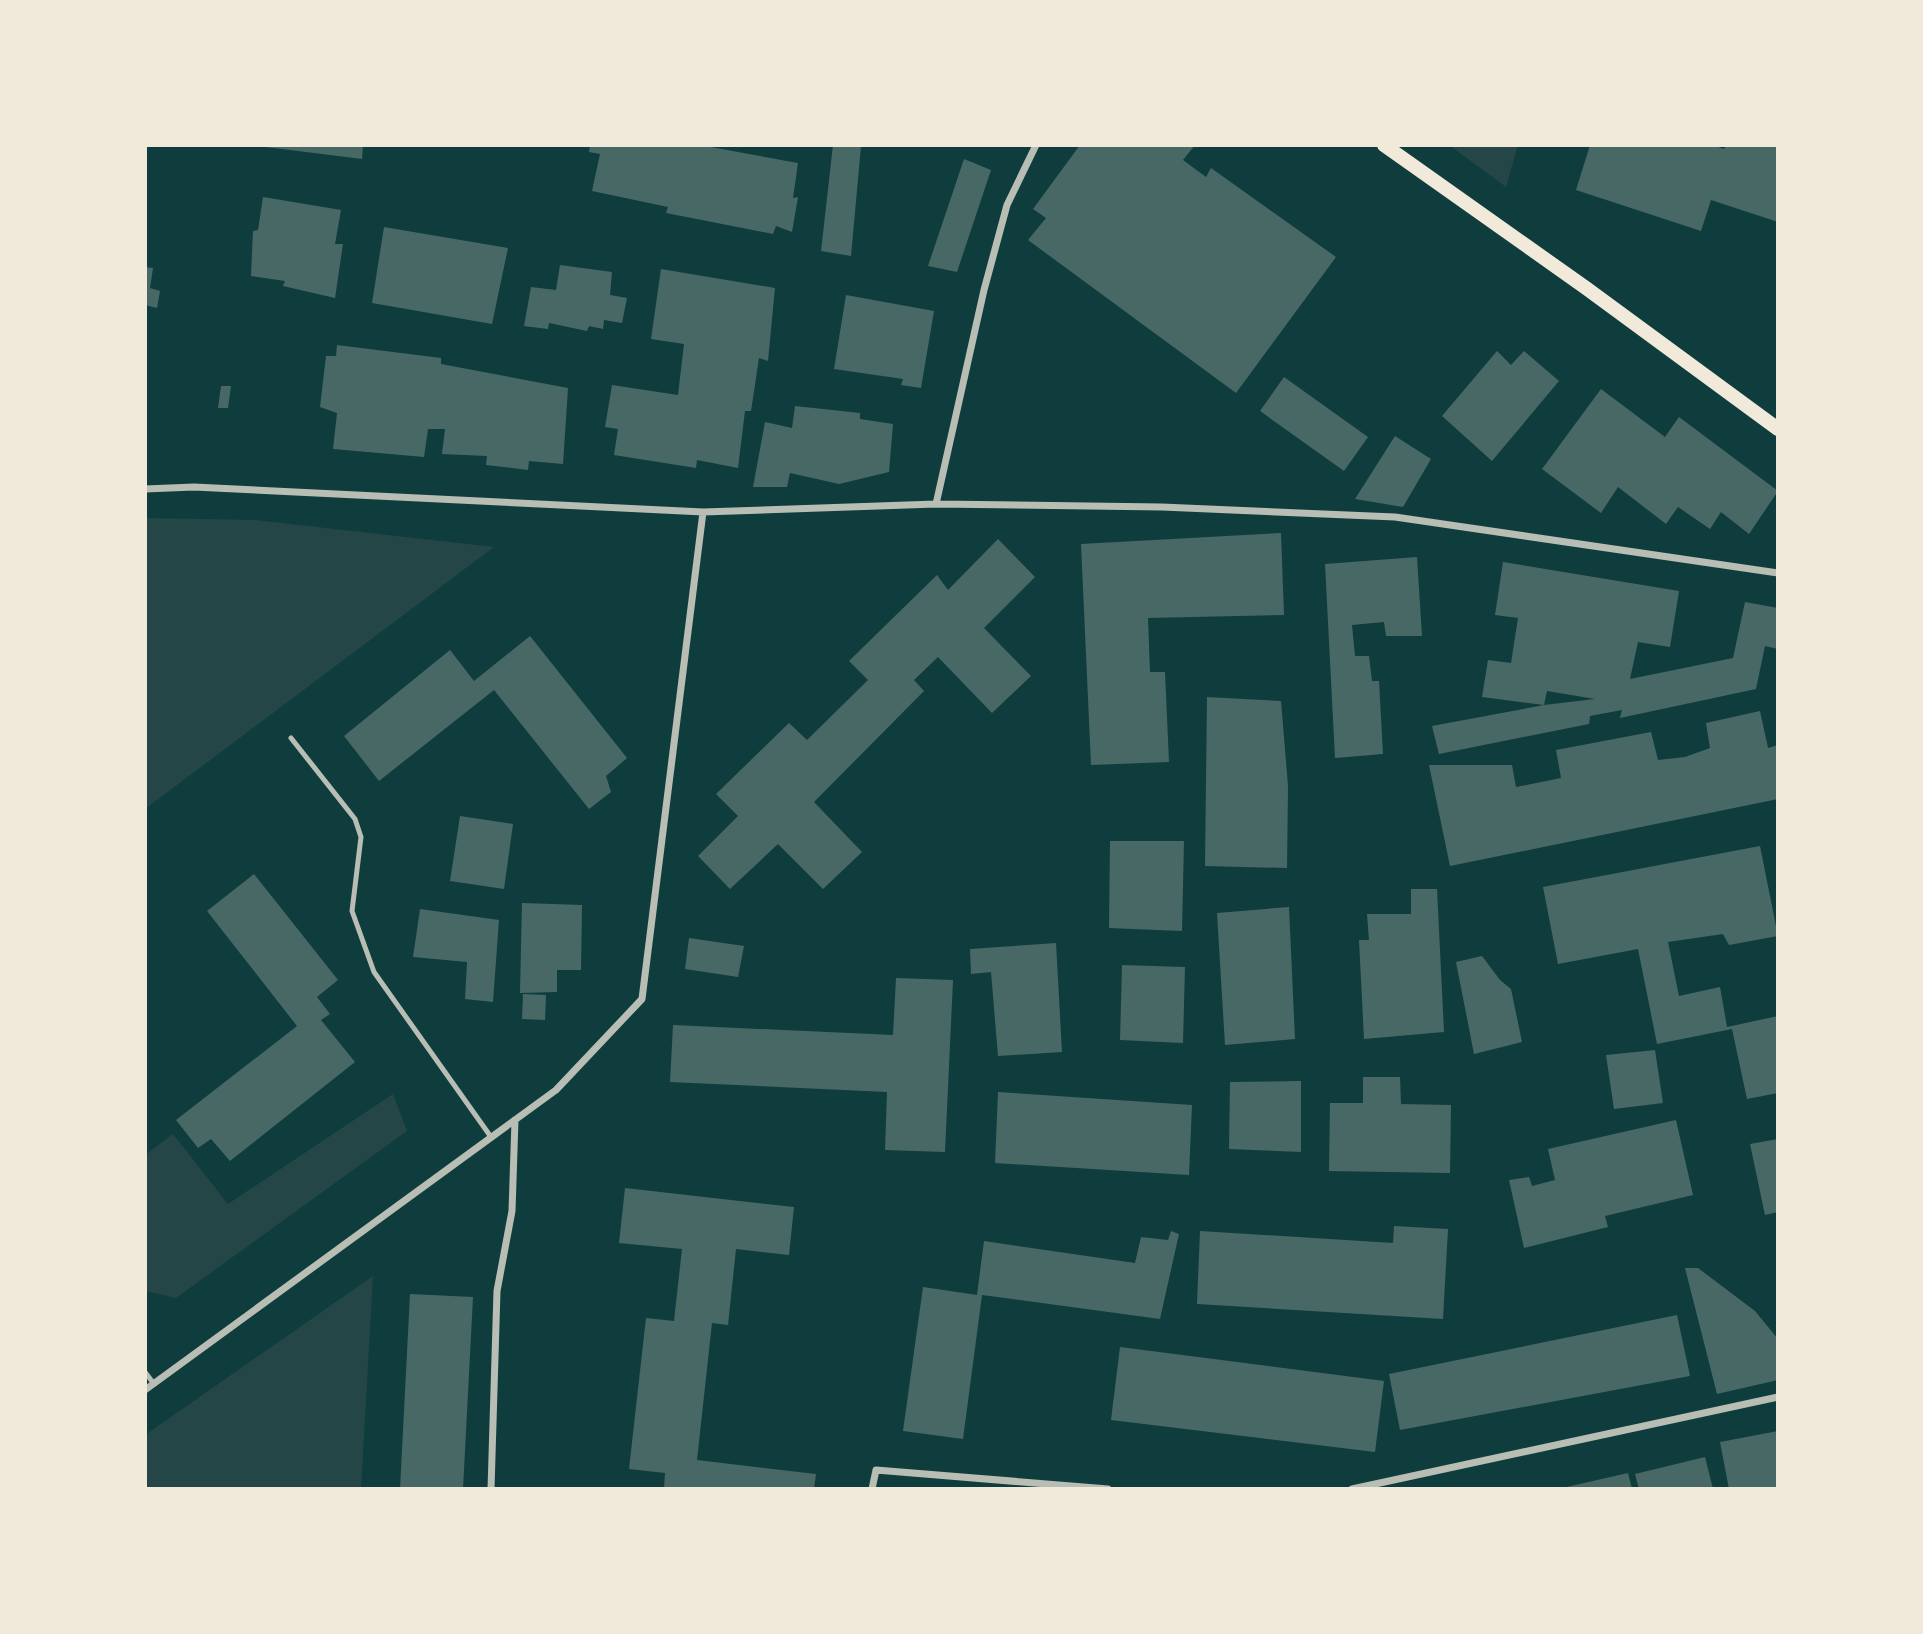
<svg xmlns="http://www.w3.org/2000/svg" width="1923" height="1634" font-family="Spectral,serif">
	<rect width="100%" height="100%" fill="#0f3d3e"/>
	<path fill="#244646" d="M1449,145H1518L1506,187Z
		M145,518L255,520L494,547L145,809Z
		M393,1094L407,1131L176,1298L145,1291V1155L173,1134L228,1204Z
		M373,1276L361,1489H145V1435Z"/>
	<path fill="#486865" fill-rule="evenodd" d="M266,145H363L362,159L266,147Z
		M590,145H700L798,163L793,198L798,197L792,232L776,226L773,234L666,213L668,207L592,191L600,154L589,152Z
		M833,145L861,146L851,256L821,251Z
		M1080,145H1195L1183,160L1206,177L1211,168L1336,257L1236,393L1028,240L1046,218L1033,209Z
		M1590,145H1713L1724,149L1726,145H1778V222L1711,200L1701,231L1576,190Z
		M964,159L991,170L957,272L928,266Z
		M263,197L341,210L335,244H343L335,298L283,286L285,281L251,276L253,231L258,230Z
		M384,227L508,248L492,324L372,303Z
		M560,265L612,272L610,295L627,298L622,323L604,320L603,329L589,326L587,331L549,323L548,329L524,326L531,287L556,290Z
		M145,267L153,268L150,288L160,291L157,308L145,305Z
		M661,269L775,288L768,361L759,358L751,411H745L738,468L697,460L696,468L614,455L618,429L605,427L612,385L678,395L684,344L651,339Z
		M846,295L934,311L921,388L901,385L903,379L834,369Z
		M337,345L441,358V364L568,388L563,464L529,461L528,470L486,465L487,456L442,454L445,429H428L424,457L333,449L337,413L320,407L326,356H336Z
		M1497,351L1511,365L1524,351L1559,381L1492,461L1442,416Z
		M1284,377L1368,437L1344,471L1260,411Z
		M221,386H231L228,408H218Z
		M1601,389L1665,437L1679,417L1778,491L1749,534L1721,512L1710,529L1678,507L1666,524L1618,487L1601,513L1542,469Z
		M795,406L860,413V419L893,424L889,472L839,484L790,473L787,487H753L765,422L792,428Z
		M1395,436L1431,459L1403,507L1355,499Z
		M1281,533L1284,615L1148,618L1150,672H1165L1169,762L1091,765L1081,544Z
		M998,539L1035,577L984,628L1031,676L992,713L938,657L914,680L924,691L814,802L862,852L823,889L778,844L730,889L698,856L738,816L716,794L789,723L807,740L868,680L849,661L937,575L948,590Z
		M1417,557L1422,636H1386L1384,622L1352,625L1355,656H1369L1372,681H1379L1383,754L1335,758L1325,564Z
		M1503,562L1679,591L1670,647L1638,642L1630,679L1733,658L1745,602L1778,608V649L1765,646L1756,689L1620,718L1622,710L1590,716L1589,724L1439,754L1432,726L1544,705L1482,697L1488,660L1511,663L1518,618L1495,615ZM1547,691L1595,699L1544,705Z
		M530,636L627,758L606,776L611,792L589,809L494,690L379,781L344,736L450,650L474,681Z
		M1207,697L1281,701L1288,786L1287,868L1205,866Z
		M1760,711L1768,748L1778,745V799L1450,866L1429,765H1512L1516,787L1561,778L1556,750L1651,732L1658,760L1685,757L1710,748L1706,723Z
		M460,816L513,824L504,889L450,881Z
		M1110,841H1184L1182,931L1109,928Z
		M1760,846L1778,936L1729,945L1723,934L1668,942L1679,996L1720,987L1727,1027L1778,1016V1093L1747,1099L1732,1029L1657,1044L1638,949L1558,964L1543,887Z
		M254,874L338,980L317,997L330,1014L321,1020L355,1062L230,1161L211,1139L198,1148L176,1120L297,1026L207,911Z
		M1411,889H1437L1444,1032L1364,1039L1359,940H1369L1367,914H1411Z
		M522,903L582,905L581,970H557V992L520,993Z
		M1289,907L1295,1039L1225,1045L1217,913Z
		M420,909L499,920L493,1002L465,999L467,962L413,957Z
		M689,938L744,946L738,977L685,969Z
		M1056,943L1062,1052L998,1056L991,972L971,974L970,949Z
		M1482,956L1500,980L1511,989L1522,1042L1474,1054L1456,962Z
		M1122,965L1185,967L1183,1043L1120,1040Z
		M896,978L953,980L945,1152L885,1150L887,1092L670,1082L673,1025L893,1035Z
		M523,994L546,995L545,1020L522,1019Z
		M1655,1050L1663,1103L1614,1109L1606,1055Z
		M1363,1077H1400L1401,1104L1451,1105L1450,1173L1329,1171L1330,1103H1363Z
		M1301,1081V1152L1229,1149L1230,1082Z
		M998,1092L1192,1105L1189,1175L995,1163Z
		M1676,1120L1693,1195L1605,1216L1608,1227L1524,1248L1509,1180L1529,1177L1532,1186L1555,1180L1548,1149Z
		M1778,1139V1212L1765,1215L1750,1144Z
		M625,1188L794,1207L789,1255L736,1249L728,1325L712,1323L697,1460L816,1474L814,1489H664L665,1473L629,1469L646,1318L674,1321L682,1249L619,1243Z
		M1394,1226L1448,1229L1443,1319L1197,1304L1200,1231L1393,1243Z
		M1171,1231L1179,1234L1160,1319L982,1295L963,1439L903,1431L923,1287L977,1295L984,1241L1135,1263L1141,1237L1168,1240Z
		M1685,1268H1698L1755,1311L1778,1339V1380L1717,1394Z
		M410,1294L473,1297L463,1489H400Z
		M1677,1315L1690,1376L1400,1430L1389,1374Z
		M1120,1347L1384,1381L1375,1452L1111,1420Z
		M1778,1431V1489H1729L1720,1442Z
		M1705,1457L1713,1489H1639L1635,1474Z
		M1628,1473L1632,1489H1562V1488Z"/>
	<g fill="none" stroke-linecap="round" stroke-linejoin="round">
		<path stroke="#b8beb3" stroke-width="5" d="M291,738L355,819L361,837L352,911L374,972L491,1137
			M145,1372L154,1384"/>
		<path stroke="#b8beb3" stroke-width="7" d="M145,489L194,487L703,512L936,504L1162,507L1395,517L1778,573
			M936,504L984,290L1007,205L1036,145
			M145,1390L556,1090L642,999L703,512
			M491,1489L497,1291L512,1211L515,1120
			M872,1489L876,1470L1108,1489
			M1352,1489L1778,1397"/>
		<path stroke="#f1e9da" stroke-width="14" d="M1384,145L1586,288L1778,429"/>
	</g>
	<rect width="1923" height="1634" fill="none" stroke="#f1e9da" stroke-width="294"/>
</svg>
